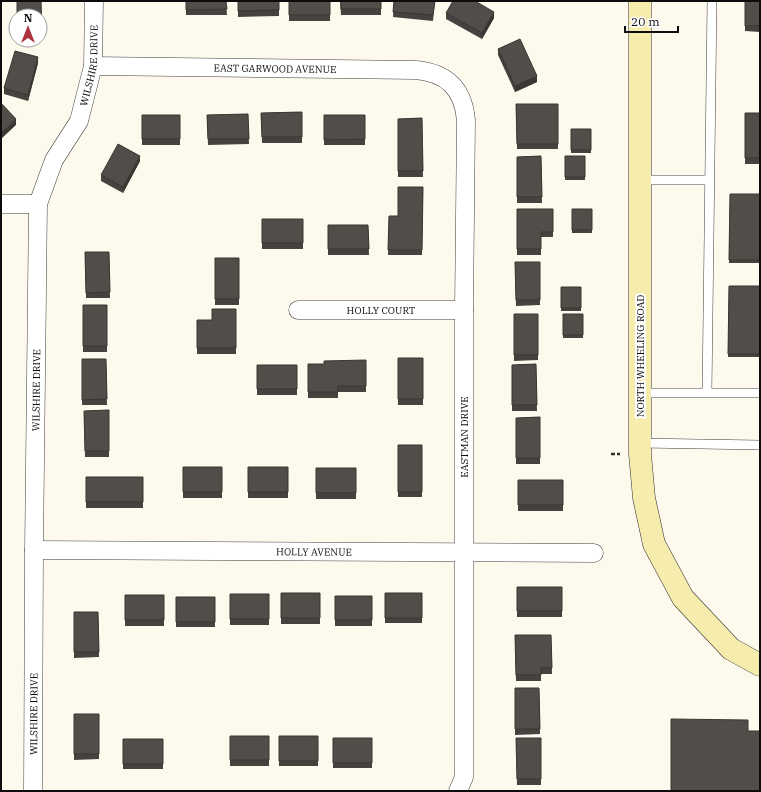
<svg xmlns="http://www.w3.org/2000/svg" width="761" height="792" font-family="'IBM Plex Serif',serif">
	<rect width="100%" height="100%" fill="#fdf9ec"/>
	<g fill="none" stroke-linecap="round" stroke-linejoin="round">
		<g stroke="#3f3f3f" stroke-width="10">
			<path id="lane" d="M640,180H710
				M640,393H760
				M707,393L712,1
				M640,443L760,445"/>
		</g>
		<g stroke="#3f3f3f" stroke-width="19">
			<g id="street">
				<path id="s1" d="M93,66L416,70C447,73 463,88 466,120L464,310V777L458,791"/>
				<path d="M1,204H38"/>
				<path id="s2" d="M298,310H464"/>
				<path id="s3" d="M34,550L594,553"/>
				<path id="s4" d="M33,791L34,550L38,204L54,160L79,121L93,66L94,1"/>
			</g>
		</g>
		<g stroke="#2e2e2e" stroke-width="23">
			<path id="secondary" d="M640,1V454L644,498L654,544L683,598L731,649L760,665"/>
		</g>
		<path stroke="#2e2e2e" stroke-width="2.5" stroke-dasharray="4 2" stroke-linecap="butt" d="M611,454H620"/>
		<use href="#lane" stroke="#fff" stroke-width="9"/>
		<use href="#street" stroke="#fff" stroke-width="18"/>
		<use href="#secondary" stroke="#f6ecae" stroke-width="22"/>
	</g>
	<path fill="#47423f" d="M41,1L42,40H40V16Z
		M186,1H226L227,15H186Z
		M238,1H279V16L238,17Z
		M289,1H330V21H289Z
		M340,1H381V15H341Z
		M394,1H435L433,21L393,17Z
		M745,1H760V32L745,31Z
		M446,13L494,18L482,39L446,19Z
		M498,49L537,82L515,92L498,55Z
		M38,63L28,101L4,94V88Z
		M516,104H558V149H517Z
		M302,112V143H262L261,113Z
		M745,113H760V164H745Z
		M248,114L249,144L208,145L207,115Z
		M142,115H180V145H142Z
		M324,115H365V145H324Z
		M422,118L423,177H398V119Z
		M571,129H591V153H571Z
		M541,156L542,203H517V157Z
		M565,156H585V180H565Z
		M140,161L123,193L101,181V175Z
		M423,187L422,255H388L389,216H398Z
		M730,194H760V263H729Z
		M517,209H553V237H541V255H517Z
		M572,209H592V233H572Z
		M262,219H303V249H262Z
		M328,225H368L369,255H328Z
		M85,252H109L110,298H86Z
		M215,258H239V305H215Z
		M515,262H540V305L516,306Z
		M729,286H760V357H728Z
		M561,287H581V311H561Z
		M83,305H107V352H83Z
		M236,309V354H197V320H212Z
		M514,314H538V360L514,361Z
		M563,314H583V338H563Z
		M398,358H423V405H398Z
		M82,359H106L107,405H82Z
		M366,360V392H338V398H308V364H324Z
		M536,364L537,411H512V365Z
		M257,365H297V395H257Z
		M109,410V457H85L84,411Z
		M540,417V464H516V418Z
		M398,445H422V497H398Z
		M183,467H222V498H183Z
		M248,467H288V498H248Z
		M316,468H356V499H316Z
		M86,477H143V508H86Z
		M518,480H563V511H518Z
		M517,587H562V617H517Z
		M281,593H320V624H281Z
		M385,593H422V623H385Z
		M230,594H269V625H230Z
		M125,595H164V626H125Z
		M335,596H372V626H335Z
		M176,597H215V627H176Z
		M74,612H98L99,657L74,658Z
		M515,635H551L552,674H541V681H516Z
		M515,688H539L540,734L515,735Z
		M74,714H99V759L74,760Z
		M230,736H269V766H230Z
		M279,736H318V766H279Z
		M333,738H372V768H333Z
		M516,738H541V785H517Z
		M123,739H163V769H123Z"/>
	<path fill="#3a3633" d="M494,12V18L482,39V33Z
		M38,57V63L28,101V95Z
		M537,76V82L515,92V86Z
		M16,119V125L1,139V133Z
		M140,156V161L123,193V187Z"/>
	<path fill="#534d49" stroke="#3a3633" d="M17,1H41L42,34H40V16H17Z
		M186,1H226L227,9L186,10Z
		M238,1H279V10L238,11Z
		M289,1H330V15H289Z
		M341,1H381V9H341Z
		M394,1H435L433,15L393,12Z
		M453,1H475L494,12L482,33L446,13Z
		M745,1H760V26H745Z
		M520,39L537,76L515,86L498,49Z
		M15,51L38,57L28,95L4,88Z
		M1,103L16,119L1,133Z
		M516,104H558V144H517Z
		M302,112V137H262L261,113Z
		M745,113H760V158H745Z
		M248,114L249,139H208L207,115Z
		M142,115H180V139H142Z
		M324,115H365V139L324,140Z
		M422,118L423,171H398V119Z
		M571,129H591V150H571Z
		M118,144L140,156L123,187L101,175Z
		M541,156L542,197H517V157Z
		M565,156H585V177H565Z
		M398,187H423L422,250H388L389,216H398Z
		M730,194H760V260H729Z
		M517,209H553V232H541V249H517Z
		M572,209H592V230H572Z
		M262,219H303V243H262Z
		M328,225H368L369,249H328Z
		M85,252H109L110,292L86,293Z
		M215,258H239V299H215Z
		M515,262H540V300H516Z
		M729,286H760V354H728Z
		M561,287H581V308H561Z
		M83,305H107V346H83Z
		M212,309H236V348H197V320H212Z
		M514,314H538V355H514Z
		M563,314H583V335H563Z
		M398,358H423V399H398Z
		M82,359H106L107,399L82,400Z
		M366,360V386H338V392H308V364H324V361Z
		M536,364L537,405H512V365Z
		M257,365H297V389H257Z
		M109,410V451H85L84,411Z
		M540,417V458H516V418Z
		M398,445H422V492H398Z
		M183,467H222V492H183Z
		M248,467H288V492H248Z
		M316,468H356V493H316Z
		M86,477H143V502H86Z
		M518,480H563V505H518Z
		M517,587H562V611H517Z
		M281,593H320V618H281Z
		M385,593H422V618H385Z
		M230,594H269V619H230Z
		M125,595H164V620H125Z
		M335,596H372V620H335Z
		M176,597H215V622H176Z
		M74,612H98L99,652H74Z
		M515,635H551L552,668H541V675H516Z
		M515,688H539L540,729H515Z
		M74,714H99V754H74Z
		M671,719L748,720V731H760V791H671Z
		M230,736H269V760H230Z
		M279,736H318V761H279Z
		M333,738H372V763H333Z
		M516,738H541V779H517Z
		M123,739H163V764H123Z"/>
	<g text-anchor="middle" stroke-width="4" stroke-linejoin="round" paint-order="stroke">
		<g font-size="10" fill="#0c0c0c" stroke="#fff">
			<text dy="4" stroke="none"><textPath href="#s4" startOffset="737">WILSHIRE DRIVE</textPath></text>
			<text dy="4" stroke="none"><textPath href="#s1" startOffset="182">EAST GARWOOD AVENUE</textPath></text>
			<text dy="4" stroke="none"><textPath href="#s2" startOffset="83">HOLLY COURT</textPath></text>
			<text transform="translate(640 356) rotate(-90)" y="4">NORTH WHEELING ROAD</text>
			<text dy="4" stroke="none"><textPath href="#s4" startOffset="401">WILSHIRE DRIVE</textPath></text>
			<text transform="translate(464 437) rotate(-90)" y="4">EASTMAN DRIVE</text>
			<text dy="4" stroke="none"><textPath href="#s3" startOffset="280">HOLLY AVENUE</textPath></text>
			<text dy="4" stroke="none"><textPath href="#s4" startOffset="77">WILSHIRE DRIVE</textPath></text>
		</g>
	</g>
	<rect width="761" height="792" fill="none" stroke="#0c0c0c" stroke-width="4"/>
	<g transform="translate(28 28)"><circle r="19" fill="#ffffff" stroke="#9e9e9e"/>
	<path d="M0-3L7 15L0 10L-7 15Z" fill="#ac333d"/>
	<text y="-6" font-size="11" font-weight="bold" text-anchor="middle" fill="#0c0c0c">N</text>
	</g>
	<path d="M625 26v6h53v-6" fill="none" stroke="#0c0c0c" stroke-width="2"/>
	<text x="631" y="26" font-size="12" fill="#0c0c0c" stroke="#ffffff" stroke-width="3" paint-order="stroke">20 m</text>
</svg>
